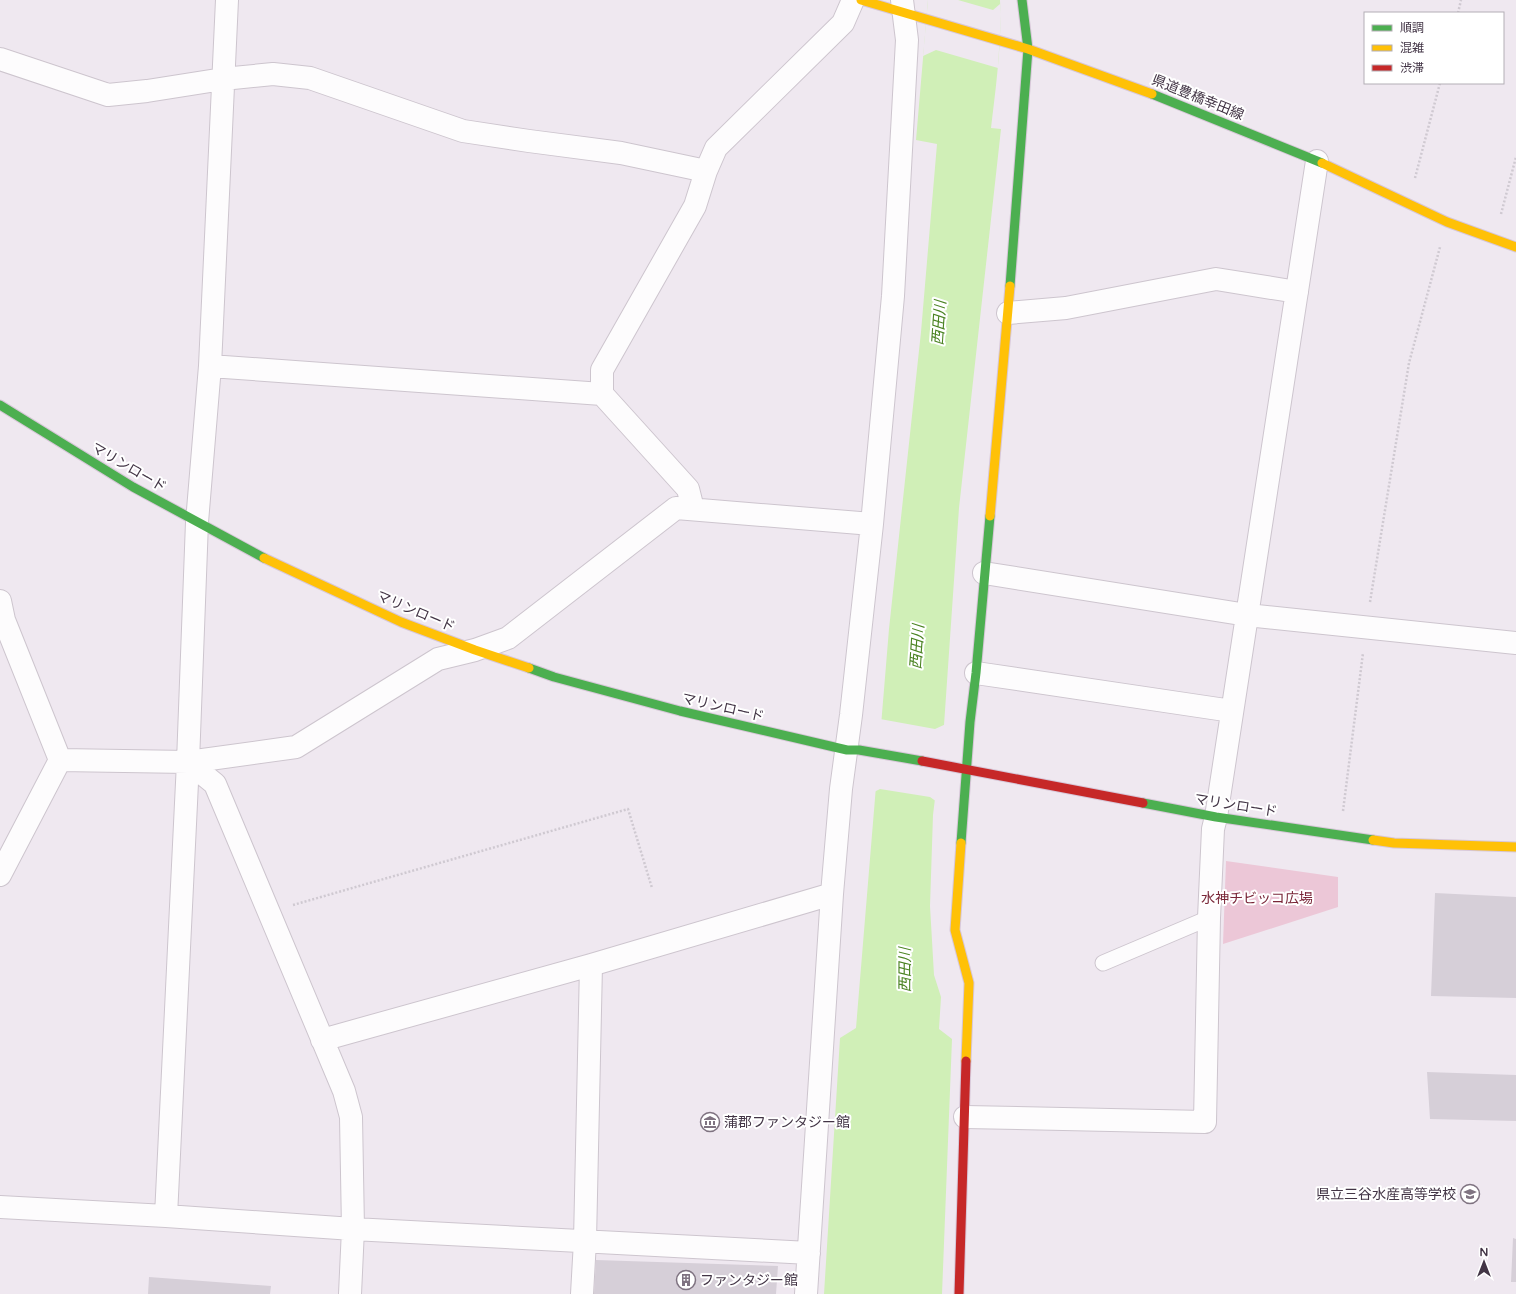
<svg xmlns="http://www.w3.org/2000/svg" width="1516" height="1294" font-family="'Varela Round','Noto Sans JP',sans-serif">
	<rect width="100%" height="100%" fill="#efe8f0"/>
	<path fill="#ecc7d7" d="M1226,861L1338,877V907L1223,944Z"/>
	<path fill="#d0efb7" d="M928,0H1000C1002,43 996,86 991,128L1001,129L959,508L944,725L933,815L930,906L934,975L941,997L939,1029L952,1039L942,1294H824L840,1038L856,1028L889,629L921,332L937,144L916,140Z"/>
	<path fill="#efe8f0" d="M928,0H958L993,10L1000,4L1001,14L998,68L936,50L923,56Z
		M880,719L935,729L946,724L937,802L930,797L880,789L874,792Z"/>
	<path fill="#d6cfd8" d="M1435,893L1516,897V998L1431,996Z
		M1427,1072L1516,1075V1121L1430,1119Z
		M1513,1238L1516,1239V1282H1511Z
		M596,1260L778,1266L776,1294H594Z
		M149,1277L271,1286L270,1294H148Z"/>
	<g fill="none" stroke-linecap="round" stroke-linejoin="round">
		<g stroke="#cdc5ce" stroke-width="17">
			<path id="lane" d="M1103,963L1209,918"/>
		</g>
		<g stroke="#cdc5ce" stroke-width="24">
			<path id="street" d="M0,59L108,95L147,91L223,79L273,74L310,78L463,131L529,141L621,153L706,171
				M1008,313L1066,308L1216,279L1297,292
				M210,366L602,394
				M693,509L688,489L602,394V370L695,206L706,171L716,148L843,23L853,0
				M984,573L1247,615L1516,643
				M0,601L4,620L60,760
				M976,673L1232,711
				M60,760L188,762L296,747L438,659L475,650L508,638L676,508L872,524
				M188,762L215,784L344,1091L351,1117L353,1229L350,1294
				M0,875L60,760
				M322,1040L591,965L832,894
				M965,1117L1205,1122L1209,918L1213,829L1216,817L1317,161
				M0,1207L166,1216L353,1229L809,1253
				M166,1216L188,762L197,522L210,366L227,0
				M582,1294L585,1241L591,965
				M806,1294L832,894L841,789L851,715L872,524L893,296L907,40L902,0"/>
		</g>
		<g stroke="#d7c7d8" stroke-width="11">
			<path id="fast" d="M1152,94L1322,163
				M1010,286L1028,49L1022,0
				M0,405L133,487L264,558
				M529,668L554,677L680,711L847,750H859L922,761
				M1143,803L1216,817L1373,840
				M961,843L970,722L976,673L990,516"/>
		</g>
		<g stroke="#d7c7d8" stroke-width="11">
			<path id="slow" d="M861,0L1028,49L1152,94
				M1322,163L1447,222L1516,247
				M990,516L1010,286
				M264,558L401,622L475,650L529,668
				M1373,840L1394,843L1516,847
				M961,843L955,930L969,983L966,1061"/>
		</g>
		<g stroke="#d7c7d8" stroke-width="11">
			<path id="jam" d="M922,761L1143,803
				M959,1294L966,1061"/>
		</g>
		<path stroke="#cfc9d1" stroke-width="2.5" stroke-dasharray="2 2" stroke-linecap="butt" d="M1458,13L1461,0
			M1415,178L1440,83
			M1501,214L1516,157
			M1370,602L1409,363L1440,247
			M1343,811L1363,653
			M293,905L628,809L652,888"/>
		<use href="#lane" stroke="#fdfcfd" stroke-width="15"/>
		<use href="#street" stroke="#fdfcfd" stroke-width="22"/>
		<use href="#fast" stroke="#4caf50" stroke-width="9"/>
		<use href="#slow" stroke="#ffc107" stroke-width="9"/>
		<use href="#jam" stroke="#c62828" stroke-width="9"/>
	</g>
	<defs>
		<g id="museum-ring" transform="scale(1)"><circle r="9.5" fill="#fff" stroke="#7f7381" stroke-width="1.5"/><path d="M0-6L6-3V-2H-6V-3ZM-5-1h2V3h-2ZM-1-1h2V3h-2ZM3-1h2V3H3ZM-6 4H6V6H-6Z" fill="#7f7381"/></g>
		<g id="school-ring" transform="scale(1)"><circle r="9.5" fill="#fff" stroke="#7f7381" stroke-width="1.5"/><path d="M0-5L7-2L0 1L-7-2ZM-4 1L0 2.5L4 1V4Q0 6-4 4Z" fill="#7f7381"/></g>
		<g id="building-ring" transform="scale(1)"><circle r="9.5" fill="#fff" stroke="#7f7381" stroke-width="1.5"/><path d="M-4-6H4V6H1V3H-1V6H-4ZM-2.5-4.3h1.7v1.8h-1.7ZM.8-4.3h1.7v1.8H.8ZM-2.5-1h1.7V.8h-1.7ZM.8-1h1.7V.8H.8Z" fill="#7f7381"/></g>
	</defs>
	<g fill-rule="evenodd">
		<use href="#museum-ring" x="710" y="1122"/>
		<use href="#school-ring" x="1470" y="1194"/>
		<use href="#building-ring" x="686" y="1280"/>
	</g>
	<g text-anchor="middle" stroke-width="4" stroke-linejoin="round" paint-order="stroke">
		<g font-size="14" fill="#423445" stroke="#fff">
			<text transform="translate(1198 97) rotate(22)" y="5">県道豊橋幸田線</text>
			<text transform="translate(129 467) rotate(30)" y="5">マリンロード</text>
			<text transform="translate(416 611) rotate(23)" y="5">マリンロード</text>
			<text transform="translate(723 707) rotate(13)" y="5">マリンロード</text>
			<text transform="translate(1236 805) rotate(9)" y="5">マリンロード</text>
		</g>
		<g font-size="14" fill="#792638" stroke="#fff">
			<text x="1257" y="903">水神チビッコ広場</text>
		</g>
		<g font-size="14" fill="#423445" stroke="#fff" text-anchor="start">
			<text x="724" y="1127">蒲郡ファンタジー館</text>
			<text x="1456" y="1199" text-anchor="end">県立三谷水産高等学校</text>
			<text x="700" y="1285">ファンタジー館</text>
		</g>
		<g font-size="15" font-style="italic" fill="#4a8322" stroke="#fff">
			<text transform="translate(939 323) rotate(-86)" y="5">西田川</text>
			<text transform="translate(917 647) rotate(-86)" y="5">西田川</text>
			<text transform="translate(905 970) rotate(-90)" y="5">西田川</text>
		</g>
	</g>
	<rect x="1364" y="12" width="140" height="72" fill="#ffffff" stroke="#b3aeb5"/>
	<rect x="1372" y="25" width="20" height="6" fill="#4caf50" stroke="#b3aeb5"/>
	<text x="1400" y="32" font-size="12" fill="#423445">順調</text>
	<rect x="1372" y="45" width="20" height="6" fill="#ffc107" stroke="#b3aeb5"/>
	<text x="1400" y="52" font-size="12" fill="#423445">混雑</text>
	<rect x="1372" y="65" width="20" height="6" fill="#c62828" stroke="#b3aeb5"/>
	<text x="1400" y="72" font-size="12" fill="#423445">渋滞</text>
	<g transform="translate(1484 1262)" stroke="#ffffff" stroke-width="3" paint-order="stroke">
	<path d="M0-3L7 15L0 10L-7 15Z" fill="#423445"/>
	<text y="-6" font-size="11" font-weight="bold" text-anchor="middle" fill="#423445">N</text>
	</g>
</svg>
